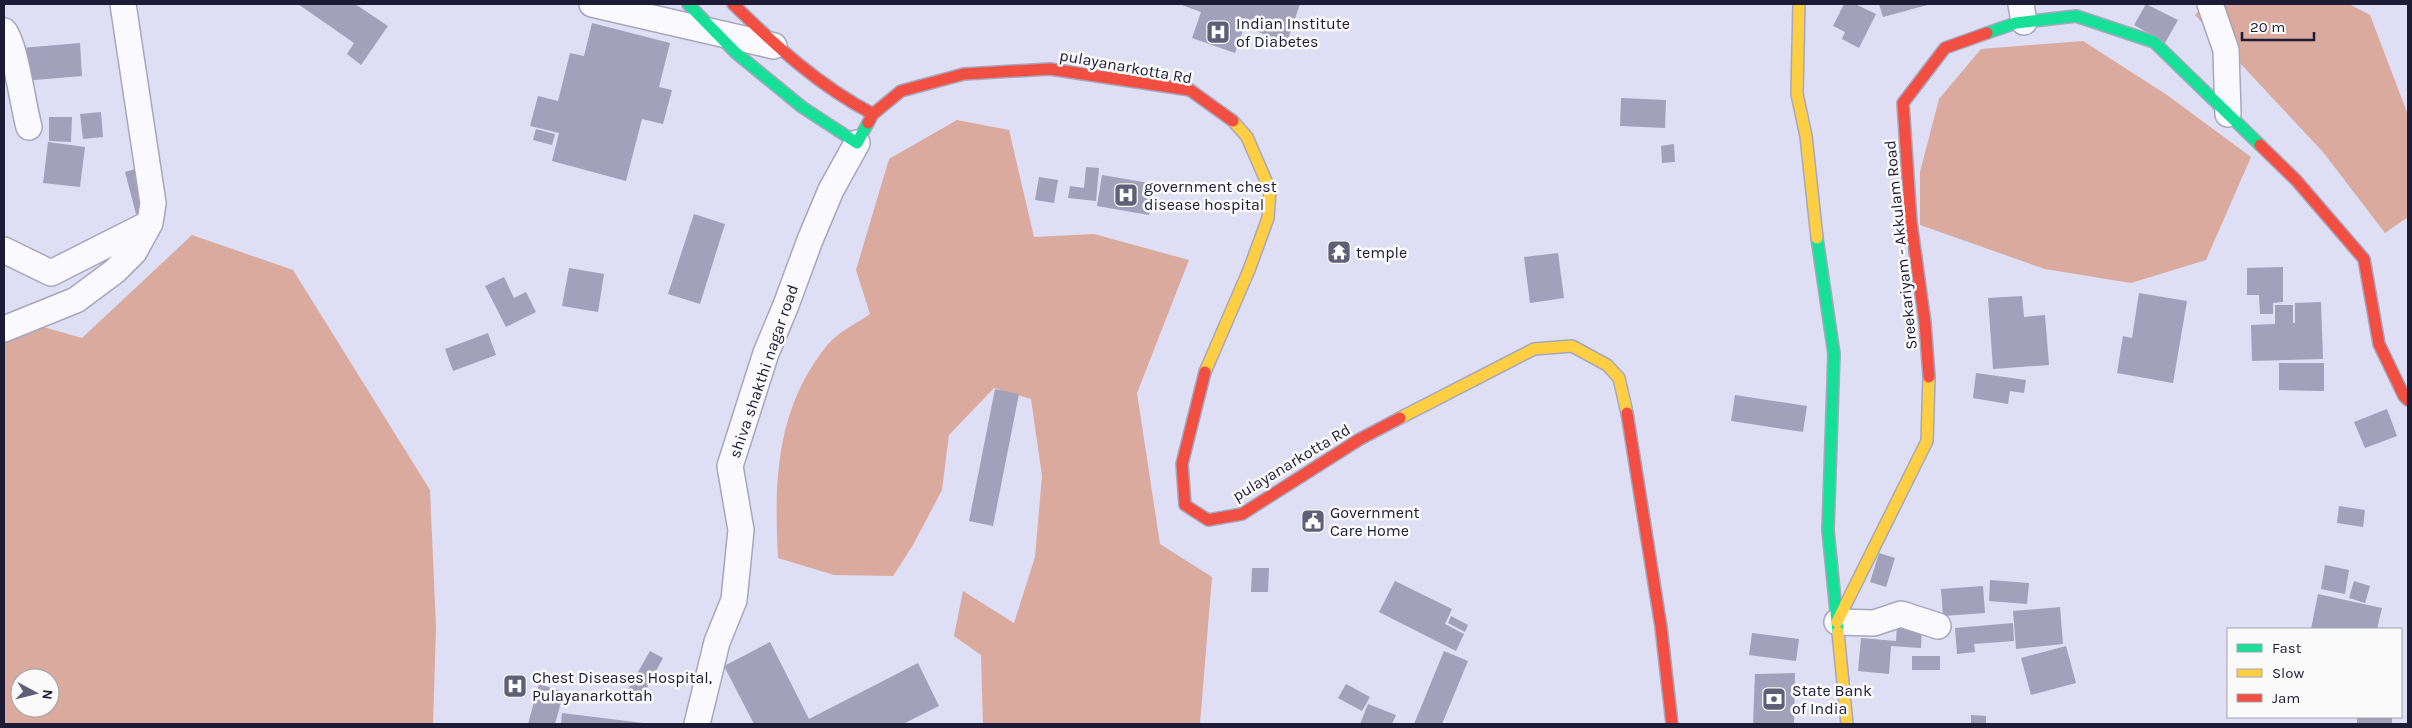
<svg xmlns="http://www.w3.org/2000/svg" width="2412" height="728" font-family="Karla,sans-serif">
	<rect width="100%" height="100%" fill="#dedef5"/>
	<path fill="#d9aa9d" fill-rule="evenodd" d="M2205,4H2349L2370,15L2408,115V217L2385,233L2323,152L2195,15Z
		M2083,41L2167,95L2251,157L2206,260L2131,283L2045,269L1920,225V172L1939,99L1981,49Z
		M957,120L1009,130L1034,237L1094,234L1189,260L1137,393L1160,544L1212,577L1200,724H983L981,655L954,636L963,591L1014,623L1035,557L1042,476L1031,399L994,388L949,435L942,490L913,545L893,576L834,575L778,558C774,479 776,407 829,343C839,332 857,323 870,314L856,270L889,159Z
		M192,235L293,270L430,490L436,627L433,724H4V316L82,338ZM20,678H50V708H20Z"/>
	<path fill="#a2a0ba" d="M298,4H355L388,26L361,65L347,54L354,43Z
		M1179,4H1300L1287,42L1244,27L1235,53L1192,38L1201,12Z
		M1844,4H1855L1876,14L1859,48L1842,39L1845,32L1833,26Z
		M1879,4H1931L1883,17Z
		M2146,4L2178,20L2165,43L2134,25Z
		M592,23L670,43L659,87L672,90L663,124L642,119L626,181L552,161L559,133L530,126L538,96L558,101L570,53L584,56Z
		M80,43L82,76L23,81L21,48Z
		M1621,98L1666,100L1665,128L1620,126Z
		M101,112L103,137L83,139L80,114Z
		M49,117H72L71,142L49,141Z
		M536,129L555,134L552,145L533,140Z
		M48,142L85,147L80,187L43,183Z
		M1674,144L1675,162L1662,163L1661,146Z
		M145,166L156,209L136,214L125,172Z
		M1086,167L1099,168L1096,201L1068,198L1070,186L1084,188Z
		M1102,175L1155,184L1149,215L1097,206Z
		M1039,177L1058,180L1054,203L1035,200Z
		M694,214L725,224L700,304L668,294Z
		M1558,253L1564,298L1530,303L1524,257Z
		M2283,267V302L2273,303V314H2260L2259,295H2247V268Z
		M569,268L604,274L598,312L562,306Z
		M504,277L514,298L526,292L536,312L506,327L485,286Z
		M2139,293L2187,301L2173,383L2117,373L2123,336L2132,338Z
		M2022,296L2024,317L2045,315L2049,365L1993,369L1988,298Z
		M2321,302L2323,359L2252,361L2251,325L2275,324V305H2293V323H2295V303Z
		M488,333L496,355L453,371L445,349Z
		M2279,363H2324V391L2279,390Z
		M1976,373L2026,380L2024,393L2010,391L2008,404L1973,398Z
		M995,389L1019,394L993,526L969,521Z
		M1735,395L1807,406L1803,432L1731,421Z
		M2387,409L2397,436L2365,448L2354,422Z
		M2339,506L2365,510L2363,527L2337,523Z
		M1879,553L1895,558L1886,587L1870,582Z
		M2325,565L2349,570L2345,594L2321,589Z
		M1252,568H1269L1268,592H1251Z
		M1990,580L2029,583L2027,604L1989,601Z
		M1395,581L1452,609L1445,624L1464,634L1456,651L1379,612Z
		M2354,581L2370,586L2365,603L2349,598Z
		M1983,586L1985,613L1943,616L1941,589Z
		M2318,594L2382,608L2377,629H2311Z
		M2060,607L2063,644L2016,649L2013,611Z
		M1451,616L1468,625L1465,632L1448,623Z
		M1897,623L1922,625L1921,648L1891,646L1889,674L1858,671L1861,638L1896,641Z
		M2013,623L2014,641L1974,644L1975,652L1957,654L1955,628Z
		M1752,633L1799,639L1796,661L1749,655Z
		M770,642L809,719L918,663L939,706L903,724H754L724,666Z
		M2066,646L2076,683L2031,695L2021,658Z
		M650,651L663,658L641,699L627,691Z
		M1444,651L1468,661L1442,724H1414Z
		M1912,656H1940V670H1912Z
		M1795,673L1794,724H1753L1755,674Z
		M539,684L564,692L555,724H528Z
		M1346,684L1370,697L1362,711L1338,698Z
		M1368,704L1396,715L1392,724H1360Z
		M562,713L643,723V724H561Z
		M1971,715L1986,716V724H1971Z
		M2357,717H2392V724H2357Z"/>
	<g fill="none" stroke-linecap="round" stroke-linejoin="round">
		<g stroke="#a7a6bc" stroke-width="28">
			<path id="street" d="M592,4L774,46
				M2021,4L2024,22
				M2210,4L2226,50L2228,114
				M4,31C15,43 23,106 29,127
				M4,250L51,273L150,223
				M4,329L76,300L115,271L134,252L150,223L153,203L123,4
				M1837,622L1874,623L1901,614L1938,626
				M697,724L717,642L734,600L741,530L730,466L766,353L786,305L810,240L831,190L857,143"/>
		</g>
		<g stroke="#a7a6bc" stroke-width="14">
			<path id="fast" d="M688,4L736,53L802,107L857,143L868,123
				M1987,33L2016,23L2076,16L2154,42L2260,145
				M1817,238L1834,354L1828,530L1838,632"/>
		</g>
		<g stroke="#a7a6bc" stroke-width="14">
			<path id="slow" d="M1799,4L1797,94L1806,136L1817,238
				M1205,372L1249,270L1268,218L1270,190L1247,137L1233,121
				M1400,418L1534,349L1572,346L1607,365L1619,378L1627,413
				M1837,622L1927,441L1929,377
				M1838,632L1847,724"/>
		</g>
		<g stroke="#a7a6bc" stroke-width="14">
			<path id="jam" d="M733,4C776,46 819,86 873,114
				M868,123L873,114L901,91L964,74L1050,69L1190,90L1233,121
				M2260,145L2296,180L2364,259L2379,344L2404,396L2408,400
				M1205,372L1182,464L1185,505L1208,520L1242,514L1360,439L1400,418
				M1929,377L1925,323L1911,222L1903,103L1945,48L1987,33
				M1627,413L1661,627L1672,724"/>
		</g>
		<use href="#street" stroke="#fafafe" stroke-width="25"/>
		<use href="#fast" stroke="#16e098" stroke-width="11"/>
		<use href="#slow" stroke="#ffcf43" stroke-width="11"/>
		<use href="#jam" stroke="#f24e42" stroke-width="11"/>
	</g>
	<defs>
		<g id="hospital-square" transform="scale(1.25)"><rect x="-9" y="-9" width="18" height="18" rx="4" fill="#615f78" stroke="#fafafa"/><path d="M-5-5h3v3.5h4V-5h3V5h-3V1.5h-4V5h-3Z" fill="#fff"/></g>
		<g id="temple-square" transform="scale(1.25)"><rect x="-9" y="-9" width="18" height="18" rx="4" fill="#615f78" stroke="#fafafa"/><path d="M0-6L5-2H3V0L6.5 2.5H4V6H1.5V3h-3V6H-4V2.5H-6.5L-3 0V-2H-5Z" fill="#fff"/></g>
		<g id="civic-square" transform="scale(1.25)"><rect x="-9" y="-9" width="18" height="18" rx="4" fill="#615f78" stroke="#fafafa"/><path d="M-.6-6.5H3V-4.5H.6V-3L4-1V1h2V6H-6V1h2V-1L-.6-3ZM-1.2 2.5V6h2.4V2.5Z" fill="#fff"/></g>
		<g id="bank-square" transform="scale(1.25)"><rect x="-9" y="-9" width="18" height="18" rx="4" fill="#615f78" stroke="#fafafa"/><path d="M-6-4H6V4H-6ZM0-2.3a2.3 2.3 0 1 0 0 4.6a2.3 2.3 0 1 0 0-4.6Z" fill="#fff"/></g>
	</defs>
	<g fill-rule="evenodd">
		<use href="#hospital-square" x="1218" y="32"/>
		<use href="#hospital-square" x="1126" y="195"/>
		<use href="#temple-square" x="1339" y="252"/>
		<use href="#civic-square" x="1313" y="521"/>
		<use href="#hospital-square" x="515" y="686"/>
		<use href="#bank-square" x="1774" y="699"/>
	</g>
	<g text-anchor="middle" stroke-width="5" stroke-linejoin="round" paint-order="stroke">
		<g font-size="16" fill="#1d1b35" stroke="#fafafa" text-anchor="start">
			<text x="1236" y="29">Indian Institute<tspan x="1236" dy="18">of Diabetes</tspan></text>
			<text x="1144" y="192">government chest<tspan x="1144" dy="18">disease hospital</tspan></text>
			<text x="1356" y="258">temple</text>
			<text x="1330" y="518">Government<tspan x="1330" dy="18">Care Home</tspan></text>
			<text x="532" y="683">Chest Diseases Hospital,<tspan x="532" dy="18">Pulayanarkottah</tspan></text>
			<text x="1792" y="696">State Bank<tspan x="1792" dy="18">of India</tspan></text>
		</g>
		<g font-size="16" fill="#1d1b35" stroke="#fafafa">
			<text transform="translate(1126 66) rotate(10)" y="6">pulayanarkotta Rd</text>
			<text transform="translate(1900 245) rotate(-96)" y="6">Sreekariyam - Akkulam Road</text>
			<text transform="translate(763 371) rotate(-71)" y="6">shiva shakthi nagar road</text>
			<text transform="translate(1291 462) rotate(-31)" y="6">pulayanarkotta Rd</text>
		</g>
	</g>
	<rect width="2412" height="728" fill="none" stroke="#1d1b35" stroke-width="10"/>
	<rect x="2227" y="628" width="175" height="90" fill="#fafafa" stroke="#a2a1ab"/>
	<rect x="2237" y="644" width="25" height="8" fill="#16e098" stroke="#a2a1ab"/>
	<text x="2272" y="653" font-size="15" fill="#1d1b35">Fast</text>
	<rect x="2237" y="669" width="25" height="8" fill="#ffcf43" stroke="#a2a1ab"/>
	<text x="2272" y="678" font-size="15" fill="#1d1b35">Slow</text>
	<rect x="2237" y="694" width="25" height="8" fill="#f24e42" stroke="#a2a1ab"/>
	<text x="2272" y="703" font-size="15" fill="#1d1b35">Jam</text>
	<g transform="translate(35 693) rotate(97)"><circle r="24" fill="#fafafa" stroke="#a2a1ab"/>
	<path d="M0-4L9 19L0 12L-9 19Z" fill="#615f78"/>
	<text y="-8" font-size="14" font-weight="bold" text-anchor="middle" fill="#1d1b35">N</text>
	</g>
	<path d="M2242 32v8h72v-8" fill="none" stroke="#1d1b35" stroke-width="2.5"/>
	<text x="2250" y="32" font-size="15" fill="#1d1b35" stroke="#fafafa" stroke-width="4" paint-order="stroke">20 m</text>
</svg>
